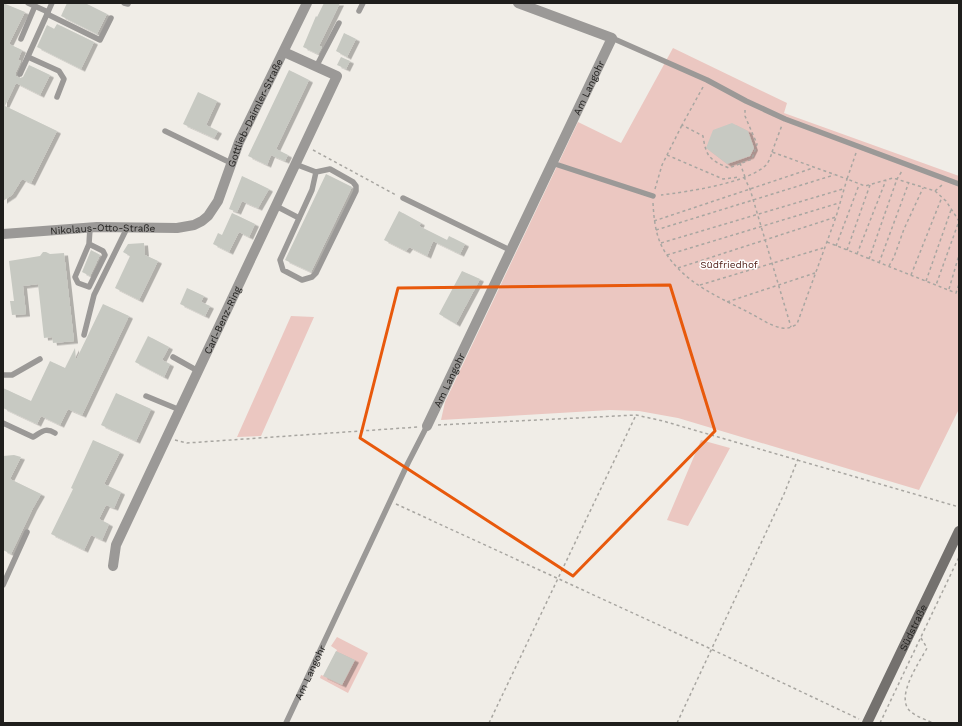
<svg xmlns="http://www.w3.org/2000/svg" width="962" height="726" font-family="'Work Sans',sans-serif">
	<defs>
		<filter id="shadow"><feDropShadow dx="4" dy="2.5" stdDeviation="0" flood-color="#0004"/></filter>
	</defs>
	<rect width="100%" height="100%" fill="#f0ede7"/>
	<path fill="#ebc7c1" d="M673,48L787,103L784,113L959,176V409L919,490L678,418L639,411L610,410L441,420L445,402L578,122L621,143Z
		M291,316L314,317L261,436L237,437Z
		M701,440L730,448L688,526L667,520Z
		M337,637L368,653L348,693L320,678L321,675L324,676L337,650L331,646Z"/>
	<path fill="#c7c9c2" filter="url(#shadow)" d="M3,3L25,12L9,44L22,50L18,60L21,61L16,72V76L20,78L23,77L29,65L50,75L40,95L16,83L5,106L57,131L31,183L22,179L12,195L3,201Z
		M67,3H85L107,14L97,34L61,16Z
		M324,3H340L319,46L322,47L318,54L303,47L316,16L317,17Z
		M57,24L94,42L81,69L37,47L47,25L54,29Z
		M344,33L356,39L347,57L336,51Z
		M341,57L350,61L346,69L337,65Z
		M289,70L309,80L276,149L288,155L285,161L271,155L267,165L248,156Z
		M198,92L217,101L206,125L218,131L214,138L183,124Z
		M732,123L748,131L754,148L750,156L727,164L706,148L713,130Z
		M326,174L352,187L311,272L285,260Z
		M242,176L269,189L258,208L242,201L237,212L229,209Z
		M399,211L421,223L419,226L447,240L449,236L465,244L460,254L433,241L427,256L409,247L406,251L384,240Z
		M232,213L255,224L249,237L239,232L229,252L213,244L218,233L222,235Z
		M144,243L145,255L158,261L139,300L115,288L130,256L123,252L128,244Z
		M91,250L100,255L90,276L82,272Z
		M43,252H46L50,254L64,253L74,341L53,343L52,337L44,338L38,284L23,286L26,314L12,315L10,301H14L9,261L40,256Z
		M462,271L480,279L456,324L439,314Z
		M187,288L204,296L201,302L210,306L205,316L180,304Z
		M103,304L129,316L82,415L68,409L60,425L41,416L37,424L3,408V388L31,401L50,361L65,368L75,348L76,360Z
		M148,336L169,347L162,360L170,364L164,377L135,362Z
		M116,393L151,409L136,441L101,425Z
		M93,440L120,452L104,484L121,492L114,508L106,505L99,519L109,524L102,540L91,535L84,550L51,534L73,489L71,488Z
		M14,455L21,457L10,479L41,494L33,508L11,554L3,550V456Z
		M336,651L355,660L342,685L323,676Z"/>
	<g fill="none" stroke-linecap="round" stroke-linejoin="round">
		<path stroke="#a8a6a1" stroke-width="1.5" stroke-dasharray="3 3" stroke-linecap="butt" d="M703,87L682,125L703,136C706,156 709,160 729,168L752,159L757,144L745,116V110
			M313,150L396,195
			M772,152L782,125
			M856,153L847,179L865,186L893,178L935,191L942,185
			M667,155L723,179L740,177
			M740,163L745,177
			M744,177L750,189L791,327
			M655,189L662,165L682,125
			M935,191L946,201L959,221L936,285
			M653,203C654,221 656,240 667,255C686,283 718,297 746,311C758,317 770,326 782,328C788,329 792,327 797,324L836,217L847,179L772,152C771,156 769,161 767,164C750,183 686,192 661,195
			M654,221L813,168
			M656,230L834,175
			M827,242L956,293L959,284
			M661,243L843,189
			M836,246L859,185
			M847,250L870,185
			M857,254L886,180
			M667,255L839,203
			M869,259L897,179L902,171
			M879,263L909,182
			M889,266L894,257L904,229L923,188
			M678,268L836,217
			M911,275L942,197
			M926,281L951,210
			M700,285L823,248
			M949,289L959,255
			M727,302L815,273
			M438,425L636,415L663,421L959,507
			M175,440L187,443L418,427
			M396,504L711,649L859,719
			M921,638L927,648C919,663 894,698 911,712C917,717 927,720 933,723
			M489,723L636,415
			M677,723L784,494L798,459
			M880,723L959,557"/>
		<g stroke="#9b9997" stroke-width="5.5">
			<path d="M28,3L48,12L52,3"/>
			<path d="M124,3L128,4"/>
			<path d="M359,11L363,3"/>
			<path d="M47,14L100,40L111,18"/>
			<path d="M612,38L707,80L746,101L785,119L959,184"/>
			<path d="M21,39L35,6"/>
			<path d="M28,57L59,71L64,79L57,97"/>
			<path d="M316,67L339,23"/>
			<path d="M20,74L48,12"/>
			<path d="M165,131L231,163"/>
			<path d="M552,163L653,196"/>
			<path d="M295,164L316,172L330,169L353,182L356,186V191L316,273L312,277L302,280L283,270L280,260L312,190L316,172"/>
			<path d="M403,198L510,250"/>
			<path d="M276,206L299,218"/>
			<path d="M89,244L103,251L105,255L89,287L78,283L75,277L89,244L90,228"/>
			<path d="M84,335L94,295L127,228"/>
			<path d="M173,357L198,371"/>
			<path d="M3,375H12L40,359"/>
			<path d="M146,396L180,410"/>
			<path d="M3,423L33,437C42,432 45,427 55,433"/>
			<path d="M3,585L27,532"/>
			<path id="s1" d="M286,723L408,463L427,426"/>
		</g>
		<g stroke="#9b9997" stroke-width="10">
			<path id="s2" d="M3,234L97,227L177,228L194,225L202,221L208,216L218,201L239,142L307,3"/>
			<path id="s3" d="M427,426L612,38L518,3"/>
			<path id="s4" d="M113,566L116,545L337,76L284,52"/>
		</g>
		<path stroke="#74716e" stroke-width="10" id="s5" d="M867,723L959,531"/>
	</g>
	<path fill="none" stroke="#e8590c" stroke-width="3" stroke-linejoin="round" d="M670,285L715,431L573,576L360,438L398,288Z"/>
	<g text-anchor="middle" stroke-width="3" stroke-linejoin="round" paint-order="stroke">
		<g font-size="10" fill="#1f1e1c" stroke="#fff">
			<text dy="4" stroke="none"><textPath href="#s3" startOffset="375">Am Langohr</textPath></text>
			<text dy="4" stroke="none"><textPath href="#s2" startOffset="322">Gottlieb-Daimler-Straße</textPath></text>
			<text dy="4" stroke="none"><textPath href="#s2" startOffset="100">Nikolaus-Otto-Straße</textPath></text>
			<text dy="4" stroke="none"><textPath href="#s4" startOffset="270">Carl-Benz-Ring</textPath></text>
			<text dy="4" stroke="none"><textPath href="#s3" startOffset="51">Am Langohr</textPath></text>
			<text dy="4" stroke="none"><textPath href="#s5" startOffset="106">Südstraße</textPath></text>
			<text dy="4" stroke="none"><textPath href="#s1" startOffset="56">Am Langohr</textPath></text>
		</g>
		<g font-size="10" fill="#53221b" stroke="#fff">
			<text x="729" y="268">Südfriedhof</text>
		</g>
	</g>
	<rect width="962" height="726" fill="none" stroke="#1f1e1c" stroke-width="8"/>
</svg>
